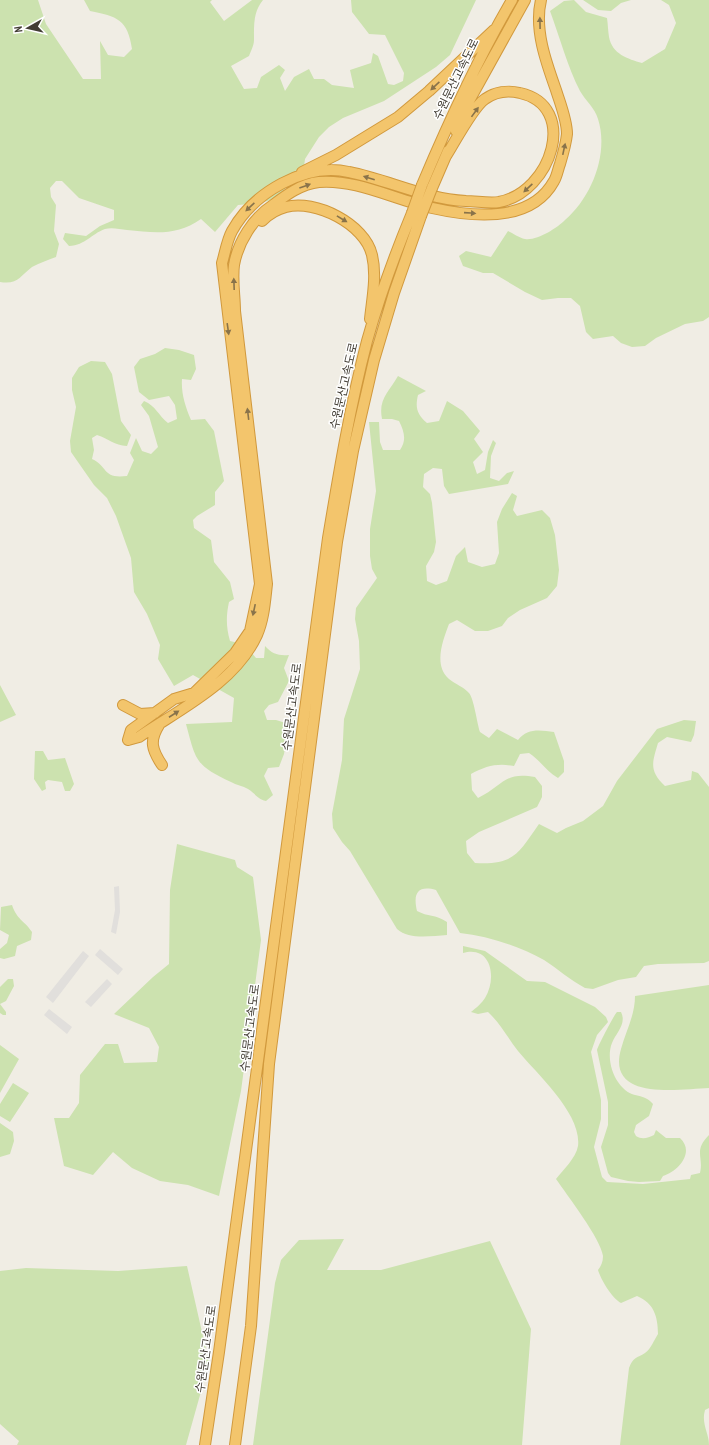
<svg xmlns="http://www.w3.org/2000/svg" width="709" height="1445" font-family="'PT Sans Narrow','Noto Sans KR',sans-serif">
	<rect width="100%" height="100%" fill="#f0ede4"/>
	<path fill="#cce2af" d="M0,0H38L46,24L83,79H101L100,41L108,55L124,57L132,49C128,20 117,16 90,11L84,0H212L210,2L224,21L252,0H263C253,12 254,26 254,40C254,45 251,51 249,56L231,66L244,89L257,88L261,77L279,65L285,70L280,78L285,91L294,77L309,69L314,79H324L332,85L354,88L350,70L371,63L373,53L378,56L388,84L394,85L403,81L404,73L385,35L369,34L352,12L351,0H476L450,55L436,67L384,101L343,118L329,127L319,137L305,159L302,182L287,186C276,204 257,203 238,205L215,232L201,219C177,236 155,233 127,230C120,229 111,227 105,229C91,234 86,245 69,246L63,239L65,233L86,236L100,226L114,220V210L79,198L62,181H56L50,188L51,197L56,205L54,231L59,244L56,257C48,260 39,263 32,267C20,276 18,285 0,282Z
		M574,0L586,12L607,18C608,25 608,31 609,37C612,54 628,59 642,63L665,49L676,23L669,5L661,0H709V317L703,321L685,324L656,338L645,346L632,347L621,343L613,336L593,339L586,332L580,306L571,298H558L542,300L525,292L493,273H483L463,266L459,256L466,251L491,257L508,231C513,233 519,238 525,239C537,241 557,228 565,220C592,197 609,153 598,119C595,108 585,100 580,91C568,68 559,35 550,11L564,1Z
		M583,0H631L621,3L611,11L598,10Z
		M165,348L179,350L194,355L196,369L191,380L182,379C181,393 185,406 191,420L205,419L214,431L224,481L215,492V505L197,516L193,520L194,528L211,540L214,562L230,582L234,599L229,602C226,616 226,627 230,641C242,643 248,648 256,658H264L265,646C272,654 279,656 289,655L284,668L289,681L278,702L269,705L264,711L267,720H276L289,724L284,754L279,767L268,768L264,776L273,795L266,801C257,799 255,793 248,789C243,786 236,785 231,782C195,765 196,761 186,724L232,722L234,698L193,675L174,686L158,659L160,645L147,614L134,592L131,558L116,516L107,498L94,485L71,452L70,441L76,407L72,390V378L79,367L91,361L105,362L112,374L121,421L131,435L127,446C114,445 109,439 97,435L92,438L94,450L92,459C109,467 102,479 127,476L134,460L130,453L136,438L142,451L151,454L158,447L149,416L141,405L144,401C156,406 158,415 168,423L177,419L175,405L169,396L149,400L139,392L134,367L140,359L155,354Z
		M398,376L426,391L418,395C415,408 417,414 427,423L439,421L447,401L463,411L480,431L474,439L483,452L473,462L477,474L485,470L488,452L493,440L496,443L491,456L490,478L499,481L507,473L514,471L508,484L449,494L444,486L442,469L433,468L424,474L423,487L430,494L432,503L436,542L434,552L426,566L427,581L436,585L447,581L456,556L465,547L468,562L482,567L495,564L499,553L497,522L502,509L512,493L517,496L513,510L517,516L542,510L550,518L555,535L559,570L557,586L547,598L520,610L508,618L502,626L488,631H475L457,620L449,624C443,640 433,665 449,679C455,684 464,687 469,693C474,699 477,723 480,732L489,738L497,729L518,740C527,728 540,730 554,732L564,761V772L558,778C546,771 540,760 529,753L520,754L514,766C497,763 486,766 471,774L472,790L478,798C503,786 504,771 535,777L542,786V797L537,807L479,832L466,841L467,853L475,863C514,865 518,854 539,824L557,833L566,828L583,821L603,806L617,781L657,729L684,720L696,721L694,735L691,742L667,737L658,743C652,763 649,771 665,786L691,780L692,771L698,773L709,787V961L704,963L658,964L644,966L636,977L618,980L593,989L585,988C570,980 558,969 544,960C519,946 488,936 460,933L436,890C417,885 413,894 417,911C428,917 435,914 447,922V935C431,936 409,940 397,929L350,851L342,842L333,828L332,814L342,760L344,719L360,669L359,641L355,619L356,608L377,578L372,569L370,556V529L376,491L369,422H379L380,442L383,450H400C407,440 404,431 399,421L392,419H382C378,399 389,392 398,376Z
		M0,685L16,715L0,722Z
		M35,751H43L48,760L65,758L74,784L70,791H65L62,782L48,780L45,782L46,789L42,791L34,779Z
		M177,844L235,860L237,867L253,877L261,940L241,1091L219,1196L188,1185L160,1181L132,1168L113,1152L93,1175L64,1166L54,1118H69L79,1103L80,1075L105,1044H118L124,1063L157,1062L159,1047L149,1028L114,1014L153,977L169,964L170,890Z
		M12,905C17,920 24,920 32,932L31,940L17,946L15,956L4,959L0,958V949L7,943L9,935L0,930L1,907Z
		M463,946L485,951L527,981L545,982L595,1007L606,1017L608,1022L597,1035L591,1052L601,1100V1119L594,1147L602,1177L607,1182L643,1184L690,1179L691,1175L700,1173C704,1157 693,1151 709,1135V1408L705,1410C701,1424 709,1433 709,1445H620L629,1368C633,1357 637,1358 645,1353C651,1349 654,1340 658,1334C658,1317 654,1303 637,1296L621,1303C612,1298 601,1280 598,1270C601,1266 603,1262 603,1256C601,1239 567,1195 556,1179C563,1170 576,1158 578,1146C582,1114 537,1074 518,1051C508,1038 500,1023 488,1012L478,1014L471,1012C476,1008 482,1003 485,998C497,979 492,945 463,953Z
		M8,979H13L14,986L6,1001L0,1004L6,1012V1015H3L0,1013V987Z
		M709,985V1088C680,1089 606,1102 621,1049C626,1031 635,1015 635,996Z
		M617,1012H621C627,1024 616,1033 612,1043C607,1055 611,1072 618,1082C631,1101 642,1091 653,1104L649,1116L636,1125L634,1132L636,1136C642,1140 648,1138 654,1135L656,1130L666,1138H680C695,1152 679,1171 663,1176L660,1181L639,1182L628,1181L611,1177L608,1173L601,1147L608,1125V1102L597,1050C598,1046 614,1015 617,1012Z
		M0,1045L19,1059L0,1093Z
		M13,1083L29,1093L10,1122L0,1116V1104Z
		M0,1123L13,1132L14,1141L10,1154L0,1157Z
		M344,1239L327,1270H381L490,1241L531,1329L522,1445H253L275,1283L281,1260L299,1240Z
		M187,1266L209,1363L186,1445H17L19,1441L0,1424V1271L26,1268L118,1271Z"/>
	<path fill="#e1dfdc" d="M119,886L120,912L116,934L111,932L115,910L114,887Z
		M100,949L123,969L118,975L95,955Z
		M83,951L89,956L53,1003L46,997Z
		M107,979L112,984L91,1007L85,1002Z
		M49,1009L72,1027L67,1034L44,1015Z"/>
	<g fill="none" stroke-linecap="round" stroke-linejoin="round">
		<g stroke="#d1993d" stroke-width="12">
			<path id="motorway" d="M456,131L469,101L525,0
				M302,172L336,155L398,117L429,91L494,30
				M422,185C449,121 477,60 512,0
				M432,188L448,151
				M262,221C268,215 278,209 286,207C315,199 365,224 372,255C377,276 372,299 370,319
				M123,705L140,714L155,713
				M159,725C149,741 152,750 162,765
				M128,740L131,730L174,699L194,693L235,653L250,631L260,584L222,263C225,253 227,240 232,231C253,193 305,162 349,172C389,180 425,199 466,201C476,201 490,204 499,202C552,192 579,106 520,93C508,90 495,92 485,99C473,107 455,142 446,156
				M128,740L139,737C180,709 235,683 257,635C264,619 265,601 267,584L235,311C235,297 232,280 234,265C238,242 253,218 273,205C286,195 301,184 319,182C357,179 395,200 432,208C472,217 531,223 554,181C557,176 558,169 560,164C563,154 566,144 567,134C567,120 560,103 556,90C546,62 534,29 541,0
				M205,1445L219,1352L328,538C339,472 350,406 367,341C379,298 395,254 412,213
				M235,1445L251,1326L269,1064L337,542L353,451L374,360L394,293L421,216"/>
		</g>
		<use href="#motorway" stroke="#f3c56c" stroke-width="10"/>
		<g stroke="#d1993d" stroke-width="12" stroke-linecap="butt">
			<path id="motorway-bridge" d="M412,213L422,185
				M421,216L432,188"/>
		</g>
		<use href="#motorway-bridge" stroke="#f3c56c" stroke-width="10"/>
	</g>
	<defs><path id="oneway-solid" d="M-6-.8H1V-3.2L6.5 0L1 3.2V.8H-6Z"/></defs>
	<g fill="#89734a">
		<use href="#oneway-solid" transform="translate(540 23) rotate(-91)"/>
		<use href="#oneway-solid" transform="translate(435 86) rotate(137)"/>
		<use href="#oneway-solid" transform="translate(475 112) rotate(-54)"/>
		<use href="#oneway-solid" transform="translate(564 149) rotate(-78)"/>
		<use href="#oneway-solid" transform="translate(369 178) rotate(-163)"/>
		<use href="#oneway-solid" transform="translate(305 186) rotate(-20)"/>
		<use href="#oneway-solid" transform="translate(528 188) rotate(137)"/>
		<use href="#oneway-solid" transform="translate(250 207) rotate(137)"/>
		<use href="#oneway-solid" transform="translate(470 213) rotate(4)"/>
		<use href="#oneway-solid" transform="translate(342 219) rotate(31)"/>
		<use href="#oneway-solid" transform="translate(234 284) rotate(-92)"/>
		<use href="#oneway-solid" transform="translate(228 329) rotate(82)"/>
		<use href="#oneway-solid" transform="translate(248 414) rotate(-97)"/>
		<use href="#oneway-solid" transform="translate(254 610) rotate(102)"/>
		<use href="#oneway-solid" transform="translate(174 714) rotate(-33)"/>
	</g>
	<g text-anchor="middle" stroke-width="3" stroke-linejoin="round" paint-order="stroke">
		<g font-size="12" fill="#423d34" stroke="#fff">
			<text transform="translate(456 79) rotate(-64)" y="4">수원문산고속도로</text>
			<text transform="translate(344 386) rotate(-77)" y="4">수원문산고속도로</text>
			<text transform="translate(292 707) rotate(-83)" y="4">수원문산고속도로</text>
			<text transform="translate(250 1028) rotate(-83)" y="4">수원문산고속도로</text>
			<text transform="translate(206 1349) rotate(-82)" y="4">수원문산고속도로</text>
		</g>
	</g>
	<g transform="translate(28 28) rotate(262)" stroke="#ffffff" stroke-width="3" paint-order="stroke">
	<path d="M0-3L7 15L0 10L-7 15Z" fill="#423d34"/>
	<text y="-6" font-size="11" font-weight="bold" text-anchor="middle" fill="#423d34">N</text>
	</g>
</svg>
